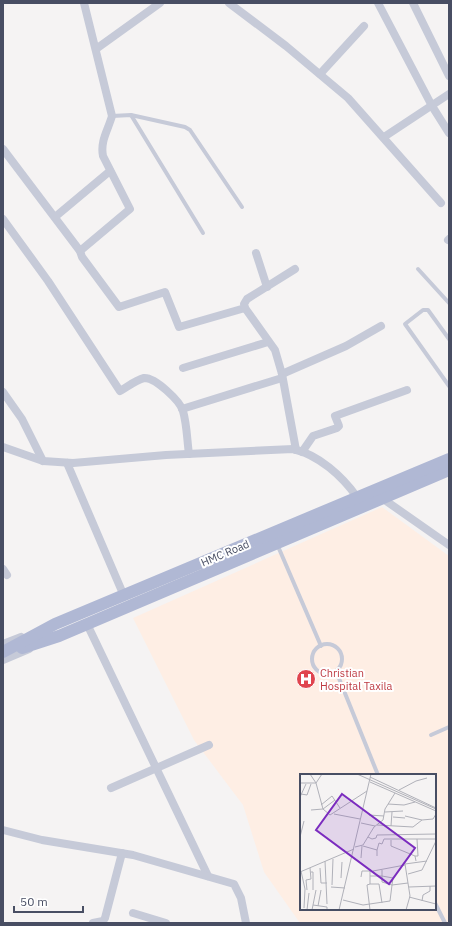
<svg xmlns="http://www.w3.org/2000/svg" width="452" height="926" font-family="'IBM Plex Sans',sans-serif">
	<style>
		.medical { fill: #feeee4; fill-rule: evenodd }
		.lines { fill: none; stroke-linecap: round; stroke-linejoin: round }
		.lane { stroke: #c6cad8; stroke-width: 4 }
		.street { stroke: #c6cad8; stroke-width: 8 }
		.primary { stroke: #b0b8d4; stroke-width: 12 }
		.labels { text-anchor: middle; dominant-baseline: central; stroke-width: 4; stroke-linejoin: round; paint-order: stroke }
		.street-label { font-size: 11px; fill: #484e63; stroke: #fff }
		.health-label { font-size: 11px; fill: #be3a42; stroke: #fff; text-anchor: start }
		.inset-road { fill: none; stroke: #b0b1b9; stroke-width: 1 }
		.view { fill: #7b2cbf; fill-opacity: 0.15; stroke: #7b2cbf; stroke-width: 2 }
		.inset-edge { fill: none; stroke: #484e63; stroke-width: 2 }
	</style>
	<rect width="100%" height="100%" fill="#f5f3f3"/>
	<path class="medical" d="M382,507L449,556V923H300L264,872L243,805L194,740L133,618ZM301,775H435V909H301Z"/>
	<g class="lines">
		<g class="lane">
			<polyline points="131,115 203,233"/>
			<polyline points="112,116 131,115 185,127 190,130 242,207"/>
			<polyline points="418,269 449,303"/>
			<polyline points="449,339 428,310 423,310 405,324 449,386"/>
			<polyline points="277,544 321,646"/>
			<circle cx="327" cy="659" r="15"/>
			<polyline points="336,671 378,775"/>
			<polyline points="431,735 449,727"/>
			<polyline points="435,903 445,923"/>
		</g>
		<g class="street">
			<polyline points="229,3 286,46 348,98 441,203"/>
			<polyline points="378,3 432,106 449,133"/>
			<polyline points="413,3 449,76"/>
			<polyline points="96,49 160,3"/>
			<polyline points="320,74 364,26"/>
			<polyline points="384,137 449,94"/>
			<polyline points="3,149 80,251 82,257 119,307 165,292 179,327 245,308"/>
			<polyline points="55,217 110,171"/>
			<path d="M3,219L48,281L120,391C127,387 136,380 144,378C155,377 180,401 183,411C187,425 187,440 189,454"/>
			<polyline points="448,240 449,239"/>
			<path d="M80,251L130,209L103,156C100,141 108,130 112,116L84,3"/>
			<polyline points="256,253 267,287"/>
			<polyline points="295,269 247,299 244,304 245,308 275,350 282,374 296,450"/>
			<polyline points="183,368 268,342"/>
			<polyline points="282,374 346,346 381,326"/>
			<polyline points="3,392 22,419 43,461"/>
			<polyline points="182,409 282,378"/>
			<path d="M3,447L43,461L73,463L166,455L293,449C319,455 342,476 357,497"/>
			<polyline points="302,452 313,436 337,428 339,426 335,416 407,390"/>
			<polyline points="67,463 124,596"/>
			<polyline points="379,496 449,545"/>
			<polyline points="3,569 7,575"/>
			<polyline points="87,624 208,876"/>
			<polyline points="3,644 21,637"/>
			<polyline points="3,660 29,649"/>
			<polyline points="111,788 209,745"/>
			<polyline points="3,830 42,840 133,855 234,884 241,898 246,923"/>
			<polyline points="133,913 166,923"/>
			<polyline points="93,923 103,921 105,918 122,853"/>
		</g>
		<g class="primary">
			<polyline points="22,648 59,636 449,470"/>
			<polyline points="3,652 55,624 449,459"/>
		</g>
	</g>
	<defs>
		<g id="hospital-disc" transform="scale(1)"><circle r="9.5" fill="#e0444e" stroke="#fff"/><path d="M-5-5h3v3.5h4V-5h3V5h-3V1.5h-4V5h-3Z" fill="#fff"/></g>
	</defs>
	<g fill-rule="evenodd">
		<use href="#hospital-disc" x="306" y="679"/>
	</g>
	<g class="labels">
		<g class="street-label">
			<text transform="translate(225 553) rotate(-23)">HMC Road</text>
		</g>
		<g class="health-label">
			<text x="320" y="673">Christian<tspan x="320" dy="13">Hospital Taxila</tspan></text>
		</g>
	</g>
	<g transform="translate(300 774)">
		<rect width="136" height="136" fill="#f5f3f3"/>
		<path class="inset-road" d="M10,0L16,9L23,35L30,41L67,17M57,0L136,35M70,3L136,34M70,8L136,37M0,9H16L22,0M99,16L116,7L127,4M1,20L7,21L11,10M0,23L6,10M88,30L104,31L115,28M21,31L32,22L40,34M23,35L35,26M11,36L23,35M85,38L103,37M34,40L60,45M69,41L84,42M105,42L122,46M93,43L105,44M61,49L75,52M77,51L113,53L122,46L133,45L136,40M91,52L92,38M0,63L4,47M68,63L72,65L76,64L77,61L136,60M91,66V72L115,82L116,87M63,72L77,76V82M55,73L63,71L74,53L83,46L85,35L95,19M77,76L79,69L82,70L84,65H136M115,82H118L117,65M61,84L62,72M25,87L27,130M20,94L21,109H27M1,97L5,115L4,134M73,97L105,91M0,98L54,75M11,98H13V116M108,100L122,96L136,67M70,102H82L93,104L92,111L82,108V96M61,103L62,97H70M41,104L42,88M70,110H79L82,129M32,111L33,85M31,113L45,114M109,113L136,112M7,116L6,106L11,105L10,94M109,123L136,130M43,126L63,131L90,127L92,111L108,109M122,127L123,121L130,117V112M13,131L27,133V136M18,132L21,116M7,136L9,119M12,136L16,116M39,136L71,0M70,136L67,111L70,110V95M106,136L110,122L105,90L127,87"/>
		<path class="view" d="M42,20L115,74L89,110L16,56Z"/>
		<rect width="136" height="136" class="inset-edge"/>
	</g>
	<rect width="452" height="926" fill="none" stroke="#484e63" stroke-width="8"/>
	<path d="M14 906v6h69v-6" fill="none" stroke="#484e63" stroke-width="2"/>
	<text x="20" y="906" font-size="12" fill="#484e63" stroke="#ffffff" stroke-width="3" paint-order="stroke">50 m</text>
</svg>
